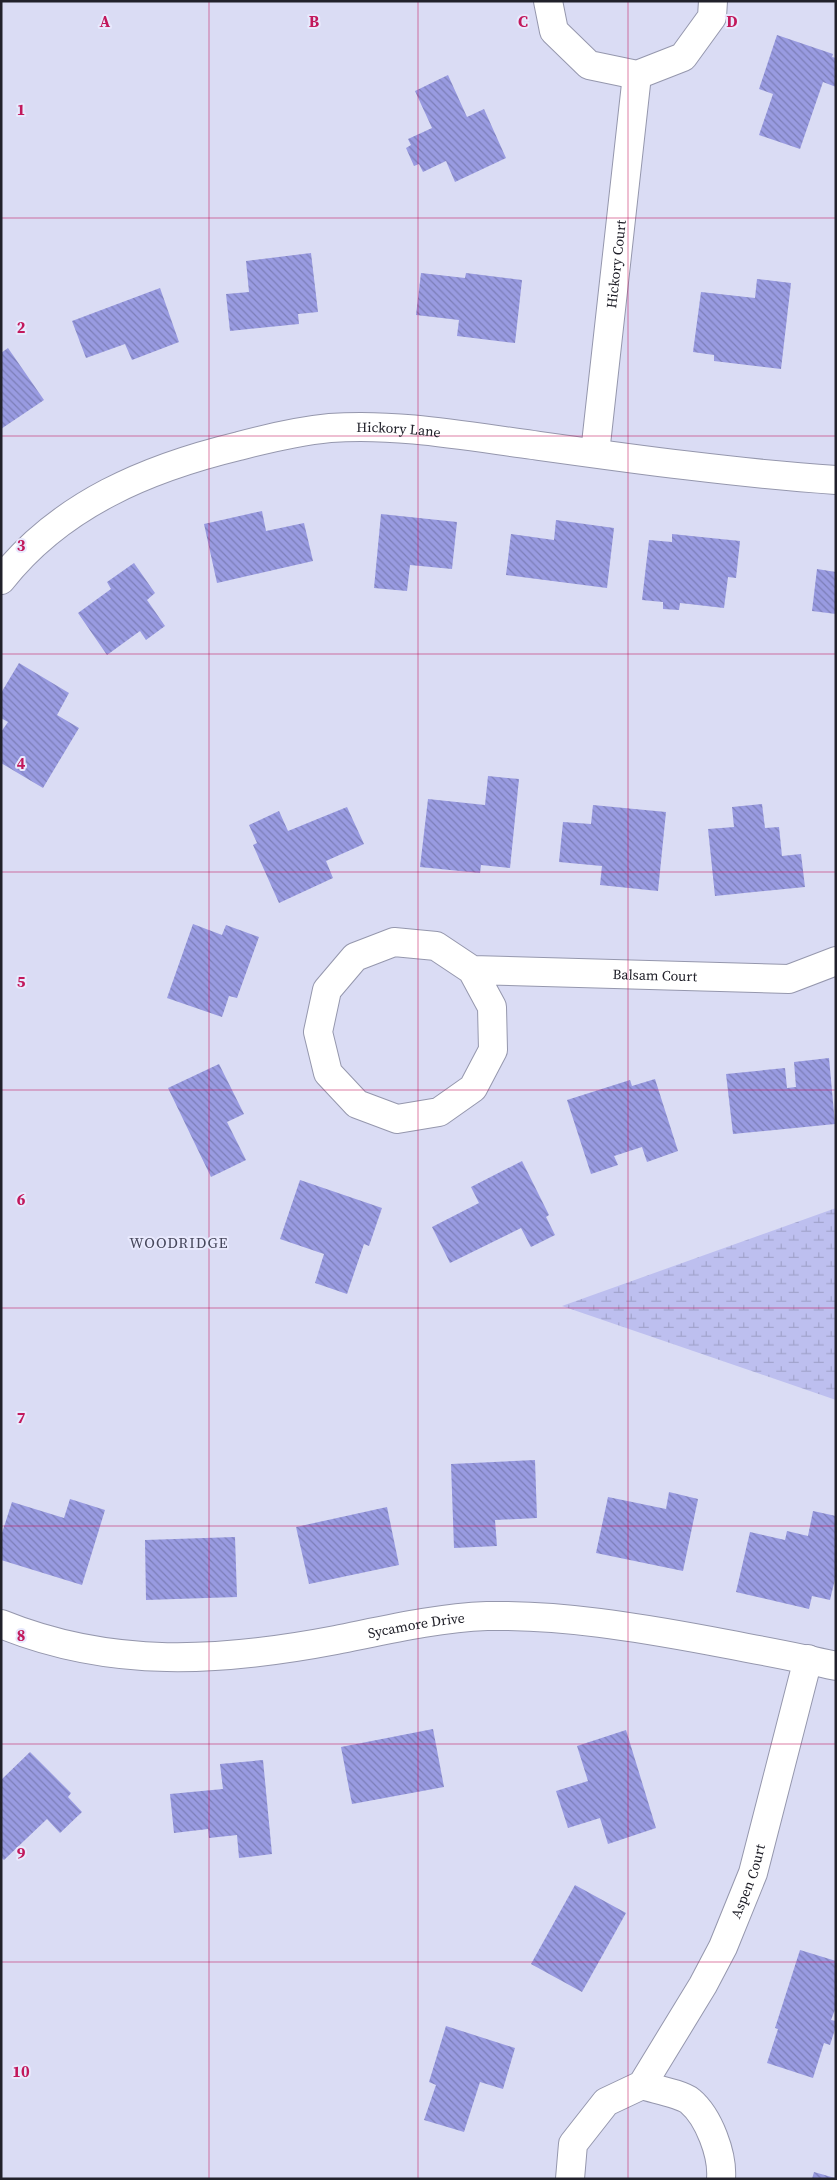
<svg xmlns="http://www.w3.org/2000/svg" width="837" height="2180" font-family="'Source Serif 4',serif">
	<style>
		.wetland { fill: url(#wetland-marsh) }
		.building { fill: url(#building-back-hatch) }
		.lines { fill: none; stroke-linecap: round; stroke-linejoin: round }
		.minor-casing { stroke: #9597ad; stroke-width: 30 }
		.minor { stroke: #fff; stroke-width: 28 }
		.grid { fill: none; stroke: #c2185b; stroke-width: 1; stroke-opacity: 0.55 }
		.labels { text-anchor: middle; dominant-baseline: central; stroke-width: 4; stroke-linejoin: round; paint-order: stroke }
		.street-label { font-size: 14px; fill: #21212a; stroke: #e8e9fd }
		.neighbourhood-label { font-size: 15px; letter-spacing: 1px; fill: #47485c; stroke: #e8e9fd }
		.grid-label { font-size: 16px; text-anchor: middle; font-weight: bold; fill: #c2185b; stroke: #e8e9fd; stroke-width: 4; stroke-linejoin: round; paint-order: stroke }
	</style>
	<defs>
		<pattern id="wetland-marsh" width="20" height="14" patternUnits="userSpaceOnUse" patternTransform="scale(1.25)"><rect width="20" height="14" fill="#bdbfef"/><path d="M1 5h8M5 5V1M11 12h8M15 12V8" fill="none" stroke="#a2a4cd"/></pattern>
		<pattern id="building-back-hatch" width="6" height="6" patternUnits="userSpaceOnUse" patternTransform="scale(1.25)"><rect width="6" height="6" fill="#999be1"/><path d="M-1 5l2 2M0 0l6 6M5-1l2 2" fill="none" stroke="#7c7eb7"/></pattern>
	</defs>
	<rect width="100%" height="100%" fill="#dadcf4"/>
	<polygon class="wetland" points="836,1208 836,1400 562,1306"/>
	<g class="building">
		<polygon points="777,35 833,54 832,57 836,58 836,87 823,82 800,149 759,135 773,94 759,89"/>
		<polygon points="448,75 467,117 484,109 506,158 455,182 446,161 423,172 419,164 414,166 406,148 411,145 408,139 432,128 415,91"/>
		<polygon points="311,253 318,312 298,314 299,324 230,331 226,294 249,292 246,261"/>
		<polygon points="421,273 465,278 466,273 522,280 515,343 457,336 459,320 416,315"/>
		<polygon points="757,279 791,283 781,369 714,361 714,355 693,352 701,292 755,298"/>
		<polygon points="160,288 179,342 132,360 125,344 86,358 72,321"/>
		<polygon points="8,348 44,400 1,429 1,353"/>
		<polygon points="262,511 266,531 304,523 313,561 217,583 204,524"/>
		<polygon points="381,514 457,522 452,569 410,565 407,591 374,588"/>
		<polygon points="556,520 614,528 607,588 506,575 511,534 554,540"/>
		<polygon points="672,534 740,541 736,578 728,577 724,608 680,603 679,610 663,609 663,602 642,600 649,540 672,542"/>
		<polygon points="134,563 155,593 147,600 165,626 146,640 140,631 107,655 78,613 111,589 107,582"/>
		<polygon points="817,569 836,572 836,614 812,611"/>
		<polygon points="19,663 69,693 57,715 79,728 43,788 1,763 1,732 8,722 1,718 1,693"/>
		<polygon points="488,776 519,779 510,868 481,865 480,873 420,867 428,799 485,805"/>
		<polygon points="762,804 765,828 779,827 782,856 801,854 805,887 715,896 708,829 734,827 732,807"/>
		<polygon points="593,805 666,812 658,891 600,885 602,866 559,862 563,822 591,824"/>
		<polygon points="347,807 364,844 326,861 333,878 279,903 253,845 257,843 249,825 279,811 288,831"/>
		<polygon points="193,924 222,935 226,925 259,937 237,998 229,996 222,1017 167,998"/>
		<polygon points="829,1058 835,1124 733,1134 726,1074 785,1068 787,1088 796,1087 794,1062"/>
		<polygon points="219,1064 244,1114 227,1122 246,1160 211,1177 168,1088"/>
		<polygon points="655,1079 678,1151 647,1162 642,1147 614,1156 618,1165 591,1174 567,1100 630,1080 632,1086"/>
		<polygon points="522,1161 549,1215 546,1217 555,1235 531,1247 521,1228 450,1263 432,1227 479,1203 471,1187"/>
		<polygon points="300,1180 382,1208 369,1246 364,1244 347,1294 315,1283 324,1254 280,1239"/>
		<polygon points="535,1460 537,1518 495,1520 497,1546 454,1548 451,1464"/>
		<polygon points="669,1492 698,1499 683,1571 596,1553 608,1497 666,1509"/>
		<polygon points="70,1499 105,1510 82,1585 1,1560 1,1536 12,1502 64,1518"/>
		<polygon points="387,1507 399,1565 309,1584 296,1527"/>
		<polygon points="813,1511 836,1516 836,1575 830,1600 812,1596 809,1609 736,1592 750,1532 785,1540 787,1531 808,1536"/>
		<polygon points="235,1537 237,1597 146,1600 145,1540"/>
		<polygon points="433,1729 444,1787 352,1804 341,1747"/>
		<polygon points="626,1730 656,1828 608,1844 600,1818 568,1828 556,1791 588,1781 577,1746"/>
		<polygon points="30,1752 71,1793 68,1797 82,1812 60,1833 47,1819 4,1860 1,1857 1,1780"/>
		<polygon points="263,1760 272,1854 239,1858 237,1835 209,1838 208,1829 174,1833 170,1794 223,1789 220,1764"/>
		<polygon points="575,1885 626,1913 582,1992 531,1964"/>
		<polygon points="800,1950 836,1961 836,2007 831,2020 836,2021 836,2026 830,2045 824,2043 813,2078 767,2063 778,2029 775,2028"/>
		<polygon points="446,2026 515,2048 503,2089 480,2082 464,2132 424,2120 436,2085 429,2082"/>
		<polygon points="814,2172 835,2178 835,2179 812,2179"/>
	</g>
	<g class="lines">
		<g class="minor-casing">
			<g id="minor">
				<polyline points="548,1 554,31 589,65 637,75 683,57 712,17 713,1"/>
				<path id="s1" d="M595,453L637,75"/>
				<path id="s2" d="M1,580C61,504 148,468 239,446C269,438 299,431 330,428C397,423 466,436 533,445C634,459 734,473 836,480"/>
				<path id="s3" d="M472,970L492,1007L493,1050L473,1088L439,1112L397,1119L357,1104L328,1073L318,1032L327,990L355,957L394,942L436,946L472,970L789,979L836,961"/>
				<path id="s4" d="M1,1624C112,1669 221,1662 336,1640C386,1630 436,1618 487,1616C563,1615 636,1627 711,1641C752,1649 794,1656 836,1666"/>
				<path d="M642,2085C654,2089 681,2094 690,2101C709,2117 723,2155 721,2179"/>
				<path id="s5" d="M570,2179L573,2144L606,2102L642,2085L703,1985L723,1947L753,1873L808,1659"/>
			</g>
		</g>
		<use href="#minor" class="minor"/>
	</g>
	<path class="grid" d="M209,1V2179M418,1V2179M628,1V2179M1,218H836M1,436H836M1,654H836M1,872H836M1,1090H836M1,1308H836M1,1526H836M1,1744H836M1,1962H836"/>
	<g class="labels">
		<g class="street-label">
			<text stroke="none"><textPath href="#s1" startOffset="190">Hickory Court</textPath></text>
			<text stroke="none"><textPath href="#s2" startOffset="440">Hickory Lane</textPath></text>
			<text stroke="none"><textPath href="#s3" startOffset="736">Balsam Court</textPath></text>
			<text stroke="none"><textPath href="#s4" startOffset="422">Sycamore Drive</textPath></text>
			<text stroke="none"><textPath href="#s5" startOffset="359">Aspen Court</textPath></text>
		</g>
		<g class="neighbourhood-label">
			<text x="179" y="1242">WOODRIDGE</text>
		</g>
	</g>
	<g class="grid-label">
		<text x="105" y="27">A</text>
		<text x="314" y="27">B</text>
		<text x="523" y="27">C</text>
		<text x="732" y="27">D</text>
		<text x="21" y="115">1</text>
		<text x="21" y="333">2</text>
		<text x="21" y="551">3</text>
		<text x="21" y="769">4</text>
		<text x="21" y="987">5</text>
		<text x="21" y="1205">6</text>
		<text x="21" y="1423">7</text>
		<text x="21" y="1641">8</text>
		<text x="21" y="1859">9</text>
		<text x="21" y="2077">10</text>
	</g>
	<rect width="837" height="2180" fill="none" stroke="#21212a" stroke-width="5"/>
</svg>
